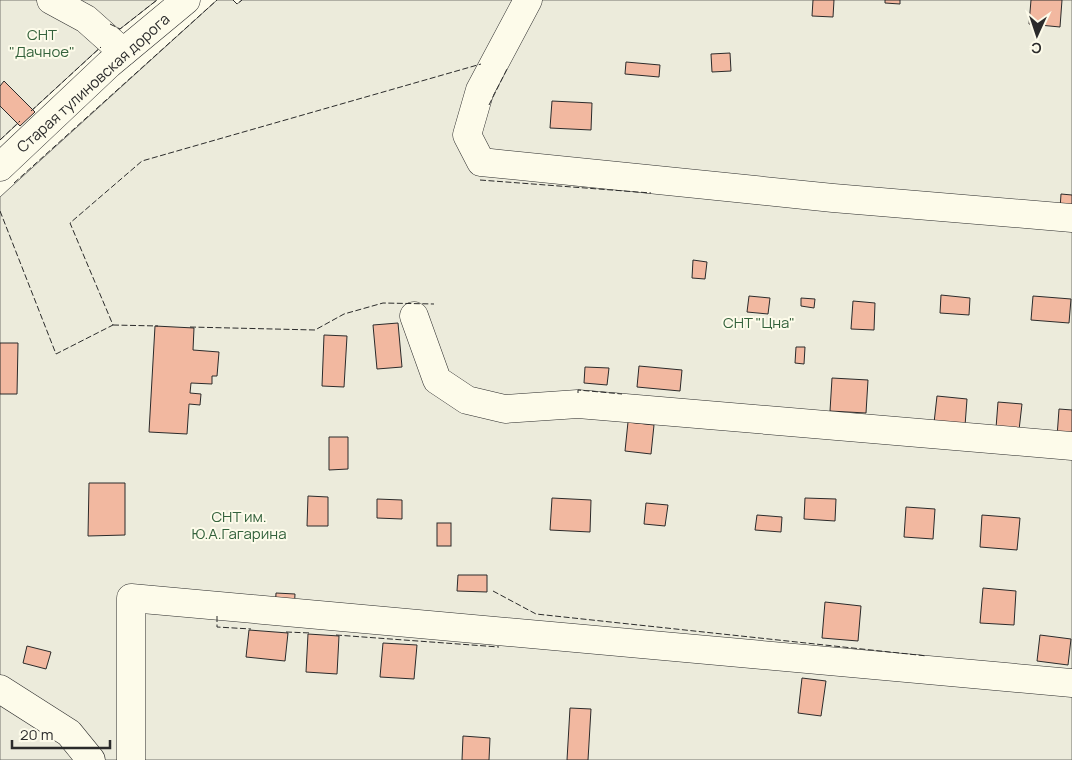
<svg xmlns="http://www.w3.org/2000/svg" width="1072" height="760" font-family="Manrope,sans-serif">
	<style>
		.green { fill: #ecebdb; stroke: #74746e }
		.building { fill: #f2b8a0; stroke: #2b2b2b }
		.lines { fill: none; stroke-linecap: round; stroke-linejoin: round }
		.minor-casing { stroke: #2b2b2b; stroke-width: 29 }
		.minor { stroke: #fdfbea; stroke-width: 28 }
		.fence { stroke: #2b2b2b; stroke-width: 1; stroke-dasharray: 6 2.5; stroke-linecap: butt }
		.labels { text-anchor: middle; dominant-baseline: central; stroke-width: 4; stroke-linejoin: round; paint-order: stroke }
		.park-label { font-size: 15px; fill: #34623c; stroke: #fdfbea }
		.street-label { font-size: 15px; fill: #2b2b2b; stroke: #fdfbea }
	</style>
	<rect width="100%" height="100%" fill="#fdfbea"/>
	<g class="green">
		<polygon points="0,0 157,0 120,29 0,140"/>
		<polygon points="217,0 233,0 237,4 242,0 1072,0 1072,760 0,760 0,197"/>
	</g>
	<g class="building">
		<polygon points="813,0 834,0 833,17 812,16"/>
		<polygon points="885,0 900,0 900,4 885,3"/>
		<polygon points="1031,0 1062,0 1060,27 1029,24"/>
		<polygon points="730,53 731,71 712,72 711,54"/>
		<polygon points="626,62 660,65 659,77 625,74"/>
		<polygon points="4,81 35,112 20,126 0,106 0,86"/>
		<polygon points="552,101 592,103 591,130 550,128"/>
		<polygon points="1061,194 1072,195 1072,209 1060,209"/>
		<polygon points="693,260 707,262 705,279 692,278"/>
		<polygon points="941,295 970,298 969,315 940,313"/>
		<polygon points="749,296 770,298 768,314 747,312"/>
		<polygon points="1033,296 1071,299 1069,323 1031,320"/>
		<polygon points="801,298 815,299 814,308 801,306"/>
		<polygon points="853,301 875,303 874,330 851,329"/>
		<polygon points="398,323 402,367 377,369 373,325"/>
		<polygon points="155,326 194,328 193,350 219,352 217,376 212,376 212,384 191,383 190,393 201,394 200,405 189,404 187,434 149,432"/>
		<polygon points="324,335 347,336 344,387 322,386"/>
		<polygon points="0,343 18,343 17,394 0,394"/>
		<polygon points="796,347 805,347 804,364 795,363"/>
		<polygon points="639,366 682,370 680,391 637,387"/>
		<polygon points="585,367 609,368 607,385 584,383"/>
		<polygon points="832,378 868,380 866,413 830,411"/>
		<polygon points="937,396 967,399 965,426 934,423"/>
		<polygon points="998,402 1022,404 1019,430 996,428"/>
		<polygon points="1059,409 1072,410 1072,438 1057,437"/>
		<polygon points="628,422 654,425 651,454 625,451"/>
		<polygon points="329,437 348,437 348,469 329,470"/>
		<polygon points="89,483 125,483 125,535 88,536"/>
		<polygon points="308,496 328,497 328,526 307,526"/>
		<polygon points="552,498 591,500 590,532 550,530"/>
		<polygon points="805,498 836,499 835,521 804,519"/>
		<polygon points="377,499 402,500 402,519 377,518"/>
		<polygon points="646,503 668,505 665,526 644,524"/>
		<polygon points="906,507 935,509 933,539 904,537"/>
		<polygon points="757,515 782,517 781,532 755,530"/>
		<polygon points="982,515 1020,518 1017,550 980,547"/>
		<rect x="437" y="523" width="14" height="23"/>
		<polygon points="458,575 487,575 487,592 457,591"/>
		<polygon points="983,588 1016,591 1014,625 980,623"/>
		<polygon points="276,593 295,594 294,613 275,612"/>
		<polygon points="825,602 861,606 858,641 822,638"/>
		<polygon points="249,630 288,633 285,661 246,657"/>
		<polygon points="308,634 339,636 337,674 306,672"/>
		<polygon points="1040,635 1071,639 1068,665 1037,661"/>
		<polygon points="383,643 417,645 414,679 380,677"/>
		<polygon points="27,646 51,652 46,669 23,663"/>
		<polygon points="802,678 826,681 821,716 798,713"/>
		<polygon points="570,708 591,709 588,760 567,760"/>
		<polygon points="463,736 490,738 489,760 462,760"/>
	</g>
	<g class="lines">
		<g class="minor-casing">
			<g id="minor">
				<polyline points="51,0 86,19 123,52"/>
				<polyline points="528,0 480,90 467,135 481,162 833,198 1072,218"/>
				<polyline points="0,167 109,64 186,0"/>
				<polyline points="414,316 437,380 467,400 505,409 578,404 1072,446"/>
				<polyline points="0,689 69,733 91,760"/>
				<polyline points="131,760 131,598 1072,683"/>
			</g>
		</g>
		<use href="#minor" class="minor"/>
		<g class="fence">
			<polyline points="233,0 237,4 242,0"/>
			<polyline points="110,24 120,29 157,0"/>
			<polyline points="489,105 508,67"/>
			<polyline points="31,111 101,47"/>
			<polyline points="0,140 20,121"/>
			<polyline points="480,180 651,193"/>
			<polyline points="14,183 217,0"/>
			<polyline points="0,211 56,354 113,325 70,223 142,161 481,64"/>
			<polyline points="113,325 158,326"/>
			<polyline points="190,327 315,330 344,314 383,303 434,304"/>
			<polyline points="578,393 578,390 622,394"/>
			<polyline points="493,591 536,614 927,656"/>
			<polyline points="217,616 217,627 251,629"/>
			<polyline points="286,632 311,633"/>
			<polyline points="336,635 499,647"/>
		</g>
	</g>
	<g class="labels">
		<g class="park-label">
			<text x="42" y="34">СНТ<tspan x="42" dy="17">"Дачное"</tspan></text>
			<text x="759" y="322">СНТ "Цна"</text>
			<text x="239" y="516">СНТ им.<tspan x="239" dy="17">Ю.А.Гагарина</tspan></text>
		</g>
		<g class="street-label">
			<text transform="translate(93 83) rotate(-42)">Старая тулиновская дорога</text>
		</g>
	</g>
	<g transform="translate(1037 35) rotate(183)" stroke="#fdfbea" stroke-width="4" paint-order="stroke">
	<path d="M0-4L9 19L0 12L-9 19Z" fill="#2b2b2b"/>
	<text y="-8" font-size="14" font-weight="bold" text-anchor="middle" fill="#2b2b2b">С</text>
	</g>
	<path d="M12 740v8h98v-8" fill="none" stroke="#2b2b2b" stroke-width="2.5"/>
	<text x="20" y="740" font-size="15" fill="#2b2b2b" stroke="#fdfbea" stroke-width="4" paint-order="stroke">20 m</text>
</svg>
